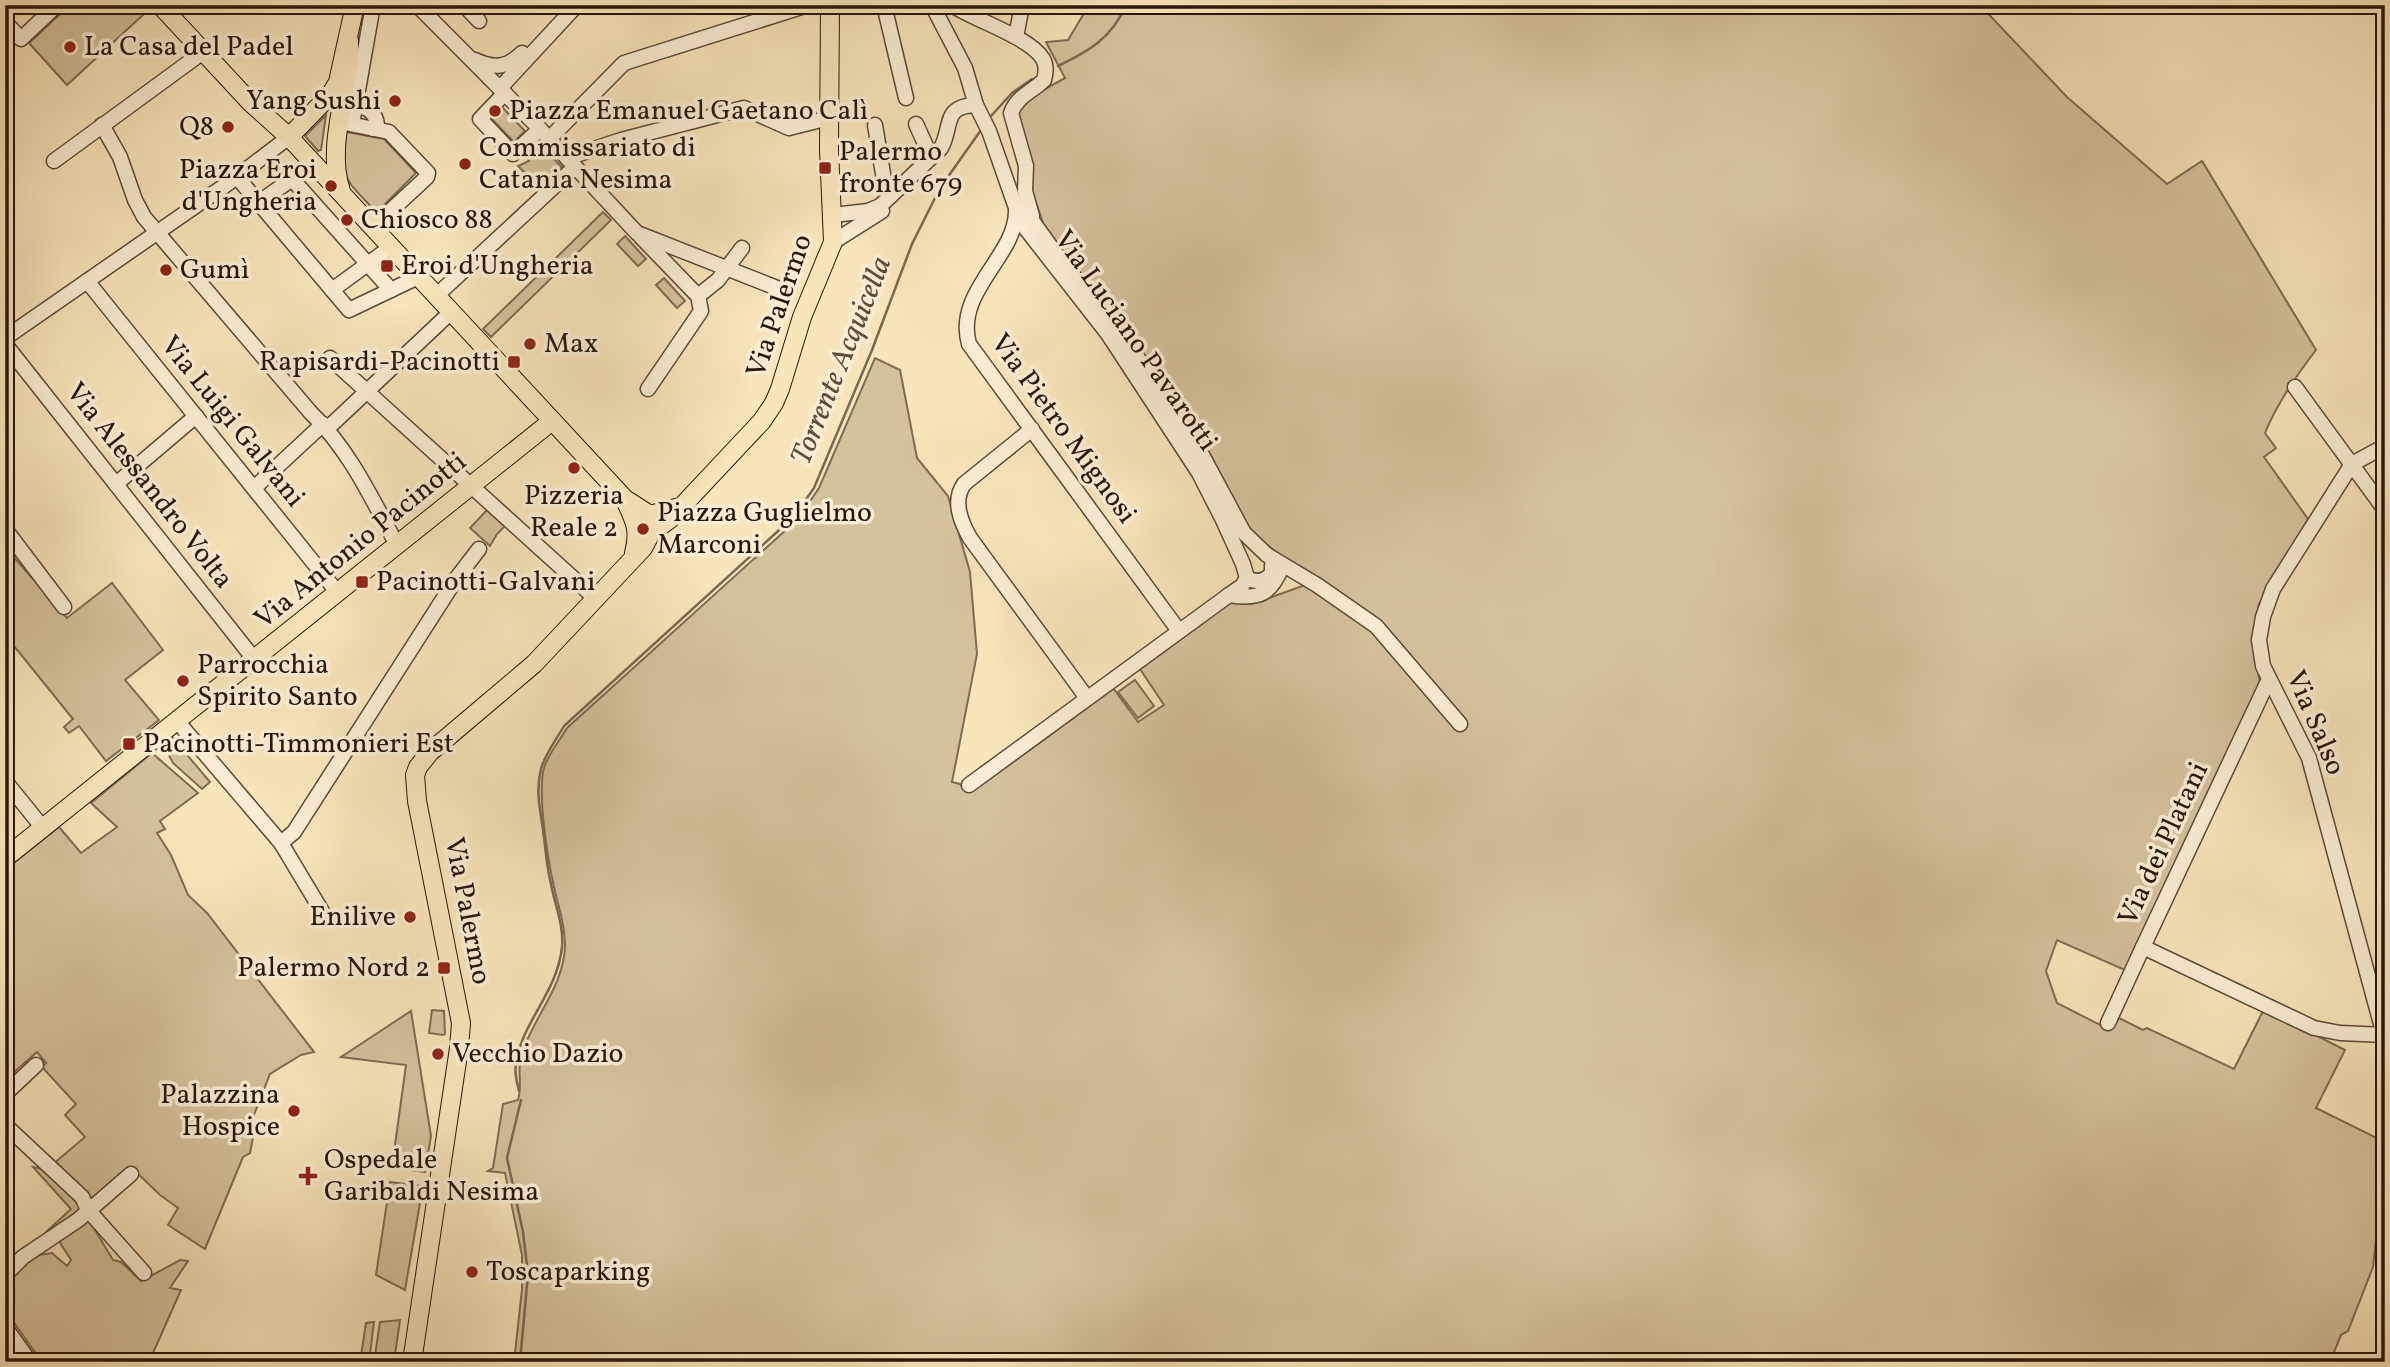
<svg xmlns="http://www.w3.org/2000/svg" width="2390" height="1367" font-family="Vollkorn,serif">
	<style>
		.green { fill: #d6c19d; stroke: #806b54; stroke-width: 2 }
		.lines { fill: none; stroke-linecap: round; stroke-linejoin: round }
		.stream { stroke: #7b6751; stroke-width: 2.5 }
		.minor-casing { stroke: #5d4937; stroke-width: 17 }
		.major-casing { stroke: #29150b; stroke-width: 20 }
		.minor { stroke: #fbedd3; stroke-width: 14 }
		.major { stroke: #f9e4bb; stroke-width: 18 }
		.poi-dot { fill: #8f2418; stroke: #fbedd3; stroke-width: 2.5 }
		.labels { text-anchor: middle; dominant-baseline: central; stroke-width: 7; stroke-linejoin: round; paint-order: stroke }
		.poi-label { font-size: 28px; fill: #29150b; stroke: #fbedd3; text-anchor: start }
		.street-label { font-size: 28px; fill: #29150b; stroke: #fbedd3 }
		.water-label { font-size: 30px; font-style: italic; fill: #604c39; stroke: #fbedd3 }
	</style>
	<rect width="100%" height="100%" fill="#f9e4bb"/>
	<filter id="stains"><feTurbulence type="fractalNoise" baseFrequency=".00286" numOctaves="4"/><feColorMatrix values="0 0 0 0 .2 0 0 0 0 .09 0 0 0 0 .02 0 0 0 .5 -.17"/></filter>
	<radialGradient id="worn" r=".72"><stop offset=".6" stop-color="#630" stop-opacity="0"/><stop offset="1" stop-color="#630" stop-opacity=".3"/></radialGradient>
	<g class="green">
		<polygon points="70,5 134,5 143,15 67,85 29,43"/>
		<path d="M1089,5H1980L2067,97L2167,184L2202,161L2316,350C2296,376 2277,403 2265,433L2276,448L2264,457L2308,519L2259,604L2252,640L2260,683L2127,971L2057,940L2046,971L2057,1003L2108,1029L2115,1016L2143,1030L2147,1028L2234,1069L2264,1009L2345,1050L2316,1108L2383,1141L2381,1194L2373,1267L2348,1331L2341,1335L2330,1362H514L522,1289V1255L505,1173L488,1171L493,1168L503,1104L518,1100C523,1084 516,1068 522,1053C534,1016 565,985 565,944C565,924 558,906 554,887C548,861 536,788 545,765C550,752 560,740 567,728L798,519L819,488L875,358L900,370L917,458L948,496L970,572L977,654L952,782L960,784L966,792L1113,688L1138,722L1164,705L1140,669L1234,600L1255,603L1305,585H1326L1303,568L1285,559L1246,528L1212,458L1194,430L1173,407L1123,322L1106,306L1060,251L1044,226L1033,194L1030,164L1017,117L1019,107L1027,99L1065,78L1046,42L1068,40Z"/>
		<polygon points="502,107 525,131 514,142 490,117"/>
		<polygon points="326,115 321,150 318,151 305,136"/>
		<path d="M347,132L384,139L416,173L380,209L374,210C344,177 340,180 345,134Z"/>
		<polygon points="539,144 562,167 540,188 518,166 529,161 526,156"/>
		<polygon points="603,212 611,220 491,337 483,329"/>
		<polygon points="625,236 646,259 638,266 617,244"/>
		<polygon points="664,278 685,301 677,308 656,285"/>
		<polygon points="488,509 506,525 497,534 490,546 470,528"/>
		<polygon points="5,547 67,618 112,583 163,650 125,680 159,720 106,761 79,726 69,733 64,727 73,719 5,635"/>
		<polygon points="1135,680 1154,706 1138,718 1118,692"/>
		<polygon points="172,737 210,782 202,789 173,763 163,744"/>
		<polygon points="152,753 198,793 160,821 165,829 157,833 171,855 188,895 207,913 314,1052 301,1055 270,1074 250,1125 255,1127 250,1153 243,1157 205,1249 168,1225 178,1208 160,1195 132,1168 95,1198 88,1198 52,1165 85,1137 65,1115 76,1104 42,1067 46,1063 37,1052 5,1080 5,870 59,827 81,853 117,827 91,803"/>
		<polygon points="432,1010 444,1011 445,1034 443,1035 429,1033"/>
		<polygon points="411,1011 431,1136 425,1172 392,1167 406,1065 341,1057"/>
		<path d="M33,1167C53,1169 75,1192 81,1210L45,1233L71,1209Z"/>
		<polygon points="390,1182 423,1186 405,1290 376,1275"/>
		<polygon points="89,1220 113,1260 121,1262 141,1281 143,1276 147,1278 180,1260 188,1261 170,1288 181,1290 149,1362 42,1362 5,1310 5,1281 33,1256 52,1253 67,1266 71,1260 57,1238 81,1222"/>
		<polygon points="400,1320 394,1362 374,1362 380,1322"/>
		<polygon points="374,1322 369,1362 360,1362 366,1323"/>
	</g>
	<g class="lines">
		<g class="stream">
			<path d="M1058,66C1089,51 1112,38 1126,5"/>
			<polyline points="991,116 1012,93 1032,79"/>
			<path d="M519,1091C517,1082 514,1073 516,1065C521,1022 557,994 562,947C564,925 555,906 551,884C547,869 546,853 544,837C541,813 535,792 541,769C545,754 556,740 564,726L777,532L797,512L814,488L872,350L912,244L940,188L981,130"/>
			<polyline points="520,1362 528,1274 523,1232 507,1158 521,1100"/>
		</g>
		<g class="minor-casing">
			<g id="minor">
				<polyline points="417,5 540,129 637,233 777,288"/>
				<polyline points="464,5 479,21"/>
				<polyline points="884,5 906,98"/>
				<polyline points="932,5 965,68 976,105 989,131 1015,205 1026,229 1108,334 1199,473 1223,520 1243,564 1247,578 1242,586 1229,595 969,785"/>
				<path d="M952,5C974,20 1030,37 1043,59C1047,66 1046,73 1044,80C1032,92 1017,96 1011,113L1026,166L1025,191L1032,216"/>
				<polyline points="5,22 21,39 57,5"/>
				<polyline points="1016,37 1022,5"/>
				<path d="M475,60C494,69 507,68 522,53"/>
				<polyline points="500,88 577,5"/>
				<polyline points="505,93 480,119 513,154 540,129"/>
				<path d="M354,108C366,104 376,113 377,125L373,129"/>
				<polyline points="340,122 389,132 428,173 427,177 372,228"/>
				<polyline points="352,124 373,5"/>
				<polyline points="916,124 931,157"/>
				<path d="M102,125L120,157L135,200L144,217L311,413C349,449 372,499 397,545"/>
				<polyline points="875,125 885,186 891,196"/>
				<polyline points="549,139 624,63 808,5"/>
				<polyline points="567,158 621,140 744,108 789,128 829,118"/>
				<polyline points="54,161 203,52"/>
				<polyline points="237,177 349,310 418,277"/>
				<polyline points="258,203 292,179 391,290"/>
				<polyline points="1023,208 1059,258 1129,344 1169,408 1201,453 1244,533 1267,555 1317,585 1376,626 1460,724"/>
				<path d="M1016,210C1017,256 954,291 969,344L1179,631"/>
				<path d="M833,215L868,211L880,206L941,148C953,126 942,106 976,105"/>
				<polyline points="641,237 698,296 701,311 648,389"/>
				<polyline points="833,242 882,211"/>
				<polyline points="87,281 338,593"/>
				<polyline points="332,290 391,247"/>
				<polyline points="436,296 575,167"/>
				<polyline points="698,296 718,280 742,248"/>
				<polyline points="5,338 230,182 289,137"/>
				<polyline points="5,344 254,659"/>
				<polyline points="330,358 595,598"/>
				<polyline points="2295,387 2385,510"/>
				<polyline points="328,428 451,312"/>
				<path d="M1032,429L964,484C952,501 961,522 970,538L1087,698"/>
				<polyline points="2385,446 2352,464 2273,589 2263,617 2259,640 2263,666 2309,758 2384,1035 2385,1061"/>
				<polyline points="116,484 196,416"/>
				<polyline points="254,488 323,424"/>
				<polyline points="5,529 64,607"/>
				<path d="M1247,578C1256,583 1265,582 1272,573V565"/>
				<path d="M1229,595C1260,600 1271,594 1283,565"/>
				<polyline points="2269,679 2143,947 2314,1028 2340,1033 2385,1035"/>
				<polyline points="177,721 281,843 323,913"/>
				<polyline points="5,781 43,828"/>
				<polyline points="281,843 294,832 456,579 479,549"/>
				<polyline points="2108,1023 2143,947"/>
				<polyline points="5,1094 36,1065"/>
				<polyline points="5,1125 82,1197 88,1210 144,1273"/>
				<polyline points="5,1275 23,1257 78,1220 131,1174"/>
				<polyline points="5,1327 30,1362"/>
			</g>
		</g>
		<g class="major-casing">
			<g id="major">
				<polyline points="160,5 250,102 289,137 625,499 650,515 676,508"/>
				<polyline points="289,137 331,94 338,82 355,5"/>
				<path d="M341,191C325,144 351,90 349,40"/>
				<path d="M625,500C635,521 640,530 634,553"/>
				<polyline points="5,858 552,421"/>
				<polyline points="412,1362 459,1048 461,1023 417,801 415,775 418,767 430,752 534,664 643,548 651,533 670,519 762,421 774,403 780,389 802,317 833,242 829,149 830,5"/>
			</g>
		</g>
		<use href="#minor" class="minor"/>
		<use href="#major" class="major"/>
	</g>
	<g class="poi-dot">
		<circle cx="70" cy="47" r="7"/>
		<circle cx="395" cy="101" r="7"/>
		<circle cx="495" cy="111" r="7"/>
		<circle cx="228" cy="127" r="7"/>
		<circle cx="465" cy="164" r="7"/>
		<rect x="818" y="161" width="14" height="14" rx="3.5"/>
		<circle cx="331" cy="186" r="7"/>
		<circle cx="347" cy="220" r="7"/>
		<rect x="380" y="259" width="14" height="14" rx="3.5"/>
		<circle cx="166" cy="270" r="7"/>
		<circle cx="530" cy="344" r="7"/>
		<rect x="507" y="355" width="14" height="14" rx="3.5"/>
		<circle cx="574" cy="468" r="7"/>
		<circle cx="643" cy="529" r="7"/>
		<rect x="355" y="575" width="14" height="14" rx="3.5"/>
		<circle cx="183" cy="681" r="7"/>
		<rect x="122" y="737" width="14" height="14" rx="3.5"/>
		<circle cx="410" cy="917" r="7"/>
		<rect x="437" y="961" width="14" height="14" rx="3.5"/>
		<circle cx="438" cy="1054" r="7"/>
		<circle cx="294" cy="1111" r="7"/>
		<path d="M304.5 1165.5h7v7h7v7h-7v7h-7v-7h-7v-7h7z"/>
		<circle cx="472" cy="1272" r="7"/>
	</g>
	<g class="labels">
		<g class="poi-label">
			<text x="84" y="47">La Casa del Padel</text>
			<text x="381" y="101" text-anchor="end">Yang Sushi</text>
			<text x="509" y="111">Piazza Emanuel Gaetano Calì</text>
			<text x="214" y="127" text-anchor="end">Q8</text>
			<text x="479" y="148">Commissariato di<tspan x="479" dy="32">Catania Nesima</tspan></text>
			<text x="839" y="152">Palermo<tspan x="839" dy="32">fronte 679</tspan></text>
			<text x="317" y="170" text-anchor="end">Piazza Eroi<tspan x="317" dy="32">d'Ungheria</tspan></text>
			<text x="361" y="220">Chiosco 88</text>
			<text x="401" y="266">Eroi d'Ungheria</text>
			<text x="180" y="270">Gumì</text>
			<text x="544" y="344">Max</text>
			<text x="500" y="362" text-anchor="end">Rapisardi-Pacinotti</text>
			<text x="574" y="496" text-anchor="middle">Pizzeria<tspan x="574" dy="32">Reale 2</tspan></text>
			<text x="657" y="513">Piazza Guglielmo<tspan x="657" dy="32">Marconi</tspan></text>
			<text x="376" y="582">Pacinotti-Galvani</text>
			<text x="197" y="665">Parrocchia<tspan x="197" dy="32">Spirito Santo</tspan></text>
			<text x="143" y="744">Pacinotti-Timmonieri Est</text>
			<text x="396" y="917" text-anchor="end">Enilive</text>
			<text x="430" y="968" text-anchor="end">Palermo Nord 2</text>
			<text x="452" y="1054">Vecchio Dazio</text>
			<text x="280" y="1095" text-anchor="end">Palazzina<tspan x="280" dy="32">Hospice</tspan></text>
			<text x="324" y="1160">Ospedale<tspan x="324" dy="32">Garibaldi Nesima</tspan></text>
			<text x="486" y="1272">Toscaparking</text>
		</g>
		<g class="street-label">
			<text transform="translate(780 306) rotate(-71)">Via Palermo</text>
			<text transform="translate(1135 341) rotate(55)">Via Luciano Pavarotti</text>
			<text transform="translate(232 422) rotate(51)">Via Luigi Galvani</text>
			<text transform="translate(1063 429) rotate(54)">Via Pietro Mignosi</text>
			<text transform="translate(149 486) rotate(52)">Via Alessandro Volta</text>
			<text transform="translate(361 541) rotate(-39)">Via Antonio Pacinotti</text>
			<text transform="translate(2315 723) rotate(67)">Via Salso</text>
			<text transform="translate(2164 844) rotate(-65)">Via dei Platani</text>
			<text transform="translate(467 911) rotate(79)">Via Palermo</text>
		</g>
		<g class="water-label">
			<text transform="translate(842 361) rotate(-68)">Torrente Acquicella</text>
		</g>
	</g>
	<rect width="2390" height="1367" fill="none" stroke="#f9e4bb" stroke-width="28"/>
	<rect x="7" y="7" width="2376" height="1353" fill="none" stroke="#29150b" stroke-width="3.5"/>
	<rect x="14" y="14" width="2362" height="1339" fill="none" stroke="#29150b" stroke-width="2"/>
	<rect width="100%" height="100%" filter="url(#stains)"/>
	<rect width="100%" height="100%" fill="url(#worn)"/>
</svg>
